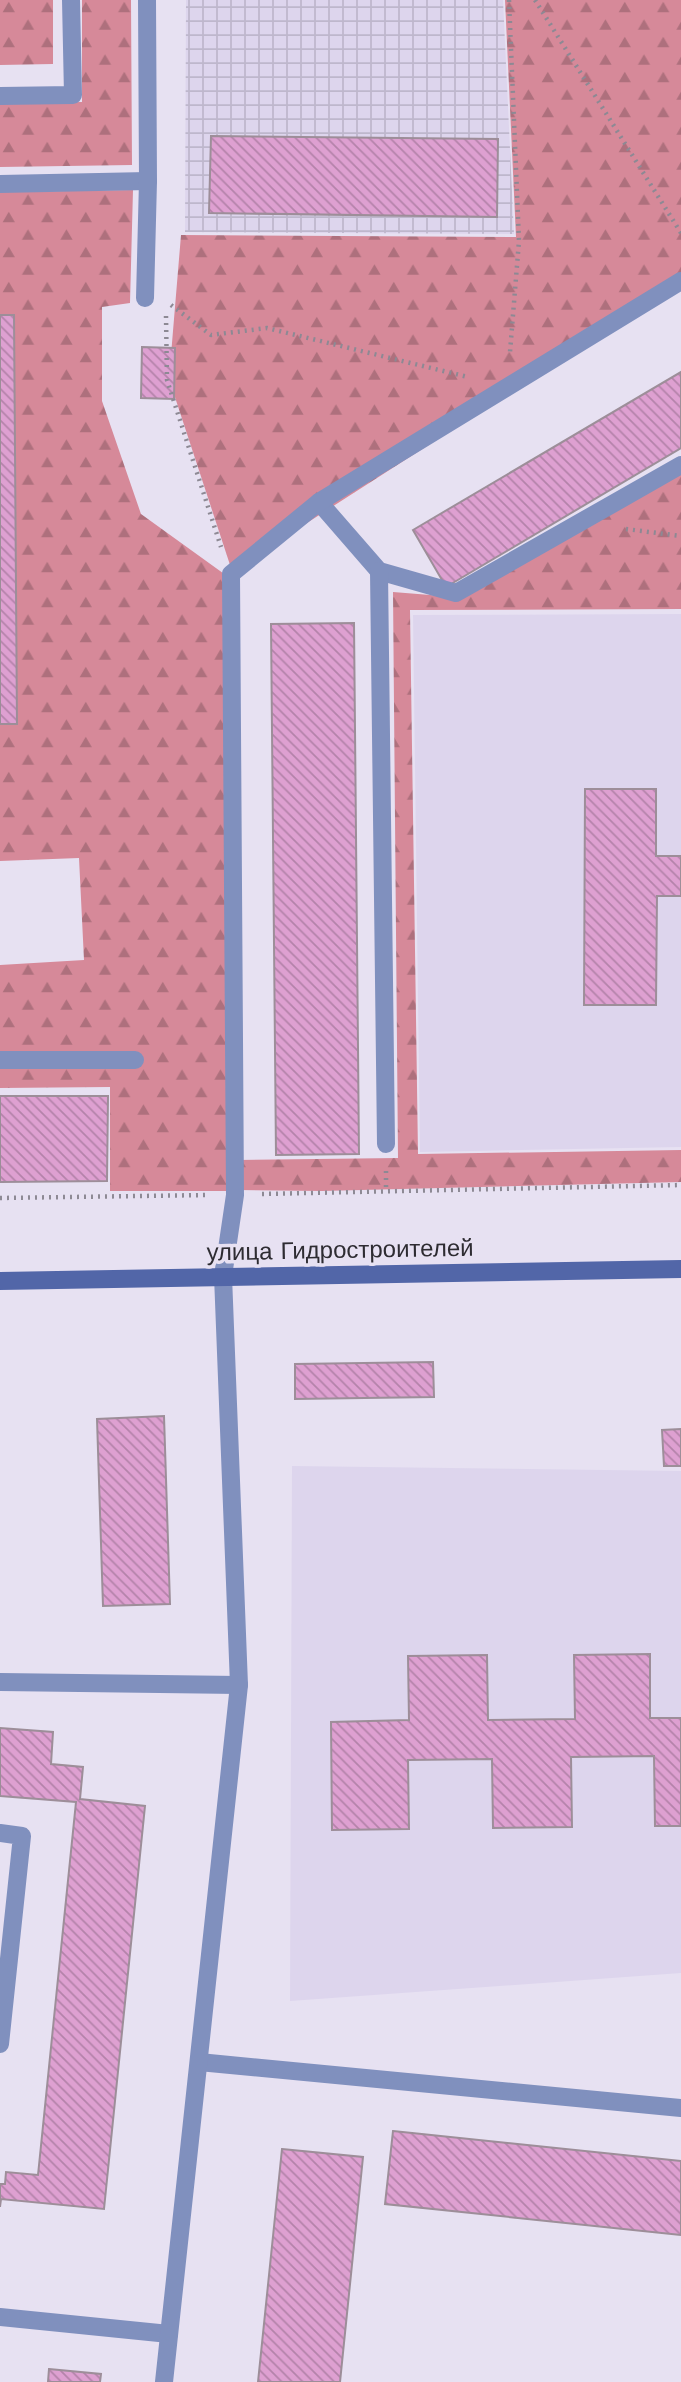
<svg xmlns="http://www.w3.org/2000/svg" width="681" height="2382" font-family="'Work Sans',sans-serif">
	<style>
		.built { fill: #ddd5ed }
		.industrial { fill: url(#industrial-grid) }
		.forest { fill: url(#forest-firs) }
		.building { fill: url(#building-back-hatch); stroke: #9d8e99; stroke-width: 2 }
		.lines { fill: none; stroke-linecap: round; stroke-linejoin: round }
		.path { stroke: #8d8994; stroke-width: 4.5; stroke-dasharray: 2 5; stroke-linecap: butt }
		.lane { stroke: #8090be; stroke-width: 18 }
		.street { stroke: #8090be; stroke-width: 18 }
		.secondary { stroke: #5266a8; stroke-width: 18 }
		.labels { text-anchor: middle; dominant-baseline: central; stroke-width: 7; stroke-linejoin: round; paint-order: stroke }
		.street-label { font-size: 24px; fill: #2e2c32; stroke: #e7e1f2 }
	</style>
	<defs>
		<pattern id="industrial-grid" width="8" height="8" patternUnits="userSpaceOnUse" patternTransform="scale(1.75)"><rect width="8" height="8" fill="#ddd5ed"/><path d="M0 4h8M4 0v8" fill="none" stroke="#beb7cc"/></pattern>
		<pattern id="forest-firs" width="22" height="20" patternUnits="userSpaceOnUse" patternTransform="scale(1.75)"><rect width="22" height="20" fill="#d68999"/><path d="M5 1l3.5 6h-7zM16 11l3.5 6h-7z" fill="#ae707d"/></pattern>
		<pattern id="building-back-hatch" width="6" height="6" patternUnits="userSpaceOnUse" patternTransform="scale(1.75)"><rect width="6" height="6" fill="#dea0d1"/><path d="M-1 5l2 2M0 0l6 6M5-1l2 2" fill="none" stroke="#b483aa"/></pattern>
	</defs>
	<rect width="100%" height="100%" fill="#e7e1f2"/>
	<g class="built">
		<polygon points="681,614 681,1147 420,1152 413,615"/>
		<polygon points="292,1466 681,1471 681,1973 290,2001"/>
	</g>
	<polygon class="industrial" points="186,0 503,0 514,234 185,232"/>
	<g class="forest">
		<polygon points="0,0 53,0 53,64 0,65"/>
		<polygon points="82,0 131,0 132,165 0,167 0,103 82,102"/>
		<polygon points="505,0 681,0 681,283 232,571 169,379 181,235 516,237"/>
		<polygon points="133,190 130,303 102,307 102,401 141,514 227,576 232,1191 110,1191 110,1087 0,1088 0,965 84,960 79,858 0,861 0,192"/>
		<polygon points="681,468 681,609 410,610 418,1154 681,1150 681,1182 322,1191 237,1190 237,1160 398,1158 393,592 455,597"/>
	</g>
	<g class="building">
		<polygon points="211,136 498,139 497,217 209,213"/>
		<polygon points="0,315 14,315 17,724 0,724"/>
		<polygon points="142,347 175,348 174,399 141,398"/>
		<polygon points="681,372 681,448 446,587 413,530"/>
		<polygon points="354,623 359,1154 276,1155 271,624"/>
		<polygon points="585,789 656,789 656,856 681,856 681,896 657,896 656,1005 584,1005"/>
		<polygon points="0,1096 108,1096 107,1181 0,1182"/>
		<polygon points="433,1362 434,1397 295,1399 295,1364"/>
		<polygon points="164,1416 170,1604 103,1606 97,1419"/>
		<polygon points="681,1429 681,1466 664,1466 662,1430"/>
		<polygon points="650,1654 650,1718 681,1718 681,1826 655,1826 654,1756 571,1757 572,1827 493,1828 492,1759 408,1760 409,1829 332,1830 331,1722 409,1720 408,1656 487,1655 488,1720 575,1719 574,1655"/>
		<polygon points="0,1728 53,1732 51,1764 83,1767 80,1799 145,1806 104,2209 1,2199 0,2207 0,2184 5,2184 6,2172 38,2175 76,1802 0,1796"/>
		<polygon points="393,2131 681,2161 681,2235 385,2204"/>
		<polygon points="282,2149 363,2157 340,2382 258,2382"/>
		<polygon points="49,2369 101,2374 100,2382 48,2382"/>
	</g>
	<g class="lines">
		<g class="path">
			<polyline points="509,0 519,241 510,352"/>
			<polyline points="535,0 681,233"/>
			<polyline points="171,305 211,335 267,328 468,377"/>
			<polyline points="166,316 167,380 221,547"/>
			<polyline points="626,529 681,536"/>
			<polyline points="386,1171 386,1192"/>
			<polyline points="262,1194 681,1185"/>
			<polyline points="0,1198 208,1195"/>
		</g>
		<g class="lane">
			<polyline points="0,96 73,95 71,0"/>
			<polyline points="0,184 148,181"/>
			<polyline points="145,298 148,181 147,0"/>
			<polyline points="319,502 379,571 456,593 681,465"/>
			<polyline points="379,571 386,1144"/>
			<polyline points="0,1060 135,1060"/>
			<polyline points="223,1276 235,1195 231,574 319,502 681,281"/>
			<polyline points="0,1682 239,1685"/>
			<polyline points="0,1833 22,1836 0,2044"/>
			<polyline points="199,2062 681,2108"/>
			<polyline points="0,2317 169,2334"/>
		</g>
		<polyline class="street" points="164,2382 239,1685 223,1276"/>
		<polyline class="secondary" points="0,1281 681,1269"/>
	</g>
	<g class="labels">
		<g class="street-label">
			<text transform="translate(340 1250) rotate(-1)">улица Гидростроителей</text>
		</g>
	</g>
</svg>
